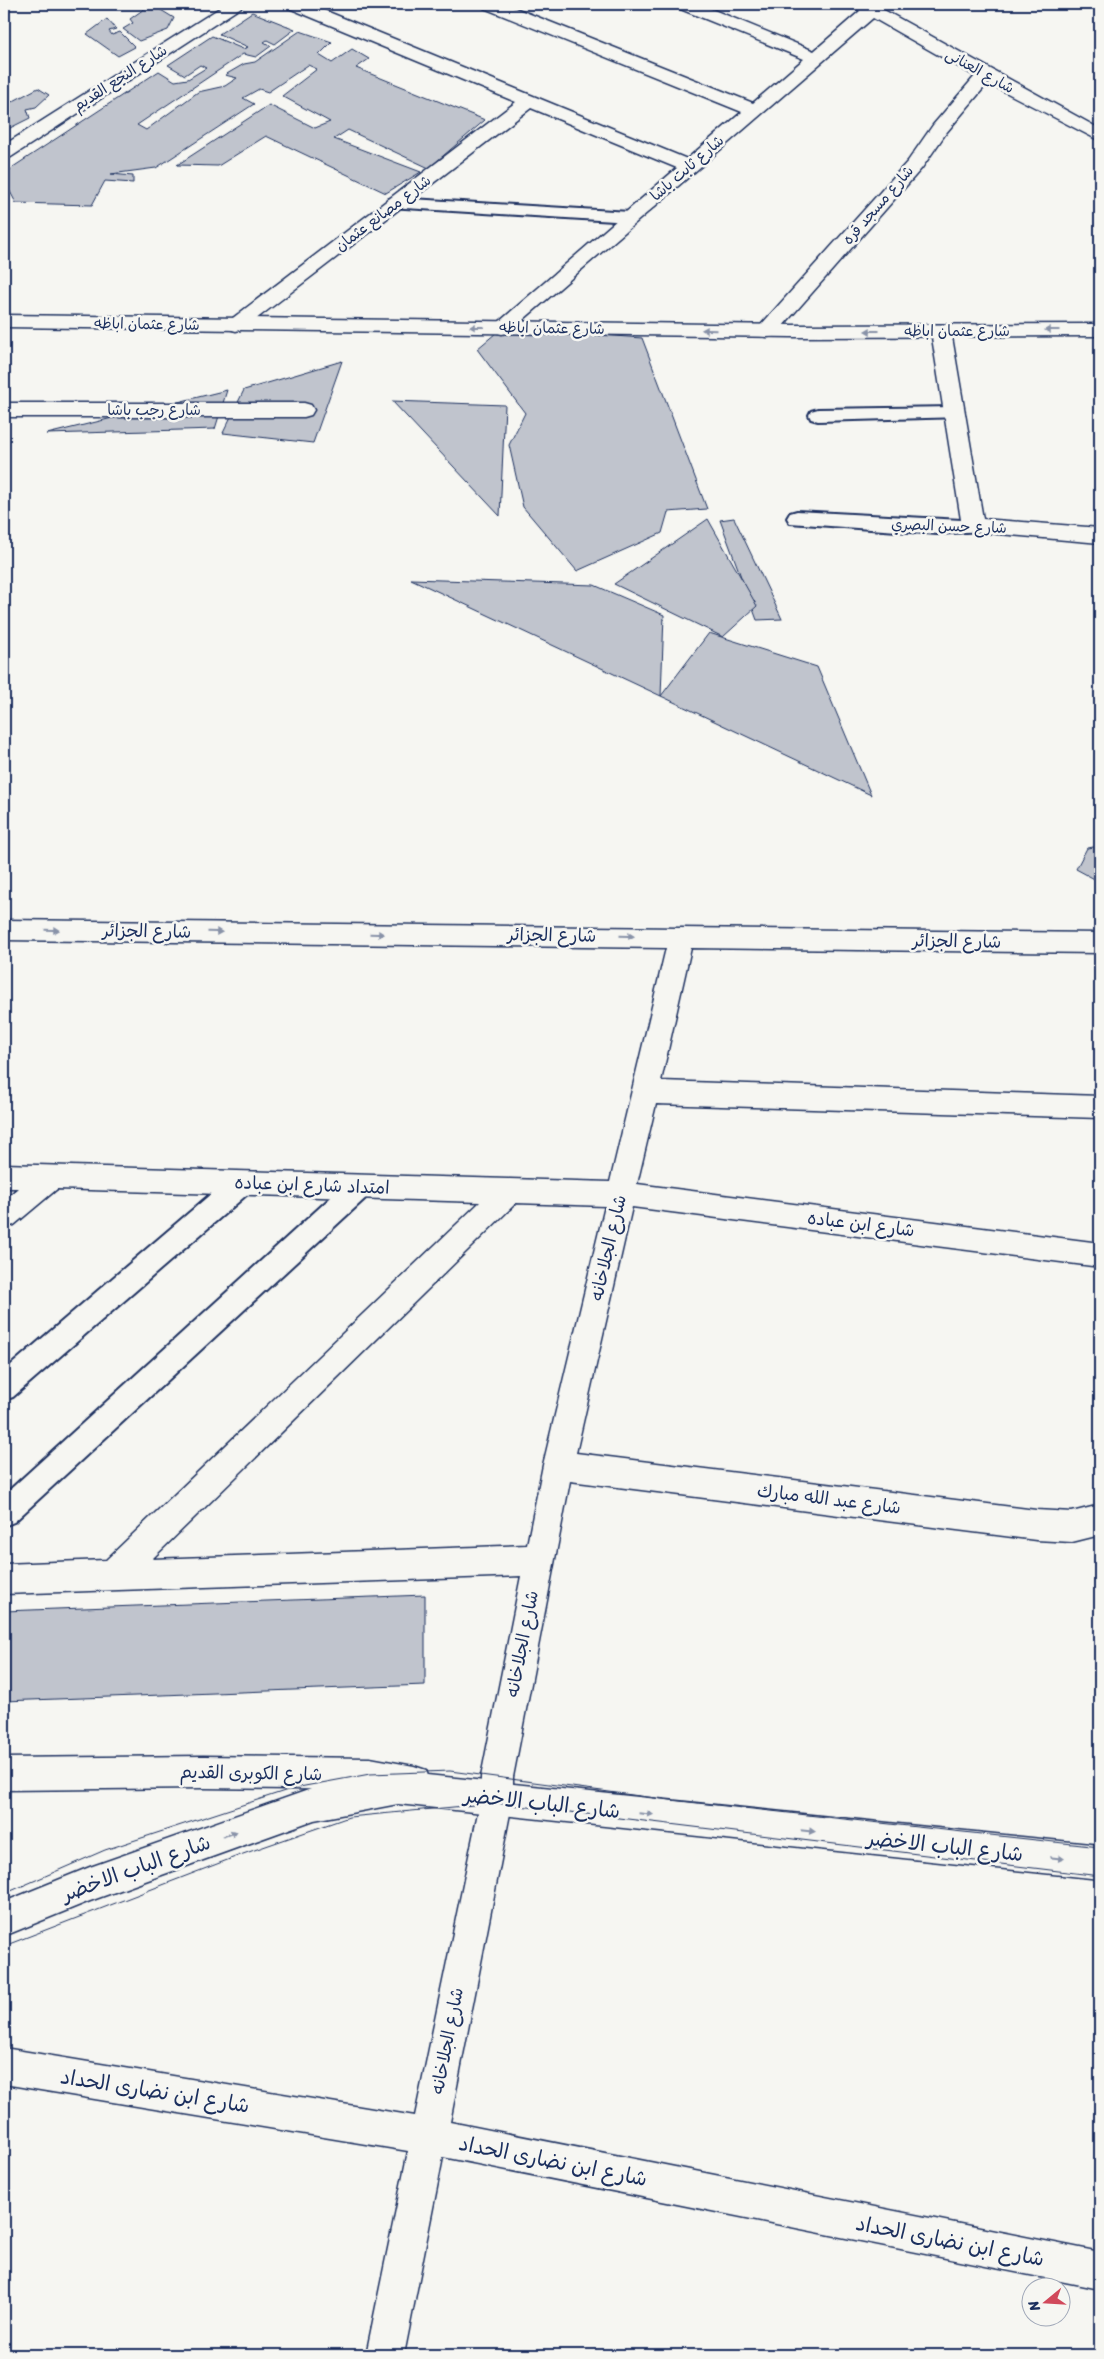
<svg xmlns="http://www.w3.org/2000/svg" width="1104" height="2359" font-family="Sriracha,'Playpen Sans Arabic',sans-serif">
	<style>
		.building { fill: #c0c4cd; stroke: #1b2f5e }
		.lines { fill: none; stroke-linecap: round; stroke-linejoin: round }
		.lane-casing { stroke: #1b2f5e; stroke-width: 4 }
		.street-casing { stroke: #1b2f5e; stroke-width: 3 }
		.secondary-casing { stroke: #1b2f5e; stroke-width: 3 }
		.primary-casing { stroke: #1b2f5e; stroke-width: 3 }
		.lane { fill: #f6f6f2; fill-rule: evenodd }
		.street { fill: #f6f6f2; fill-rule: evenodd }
		.secondary { fill: #f6f6f2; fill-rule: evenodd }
		.primary { fill: #f6f6f2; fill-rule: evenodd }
		.tram { stroke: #1b2f5e; stroke-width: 1 }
		.oneway { fill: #8892a8 }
		.labels { text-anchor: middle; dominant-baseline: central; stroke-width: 5; stroke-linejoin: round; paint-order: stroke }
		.far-street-label { font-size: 15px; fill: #1b2f5e; stroke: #f6f6f2 }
		.street-label { font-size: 18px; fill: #1b2f5e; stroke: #f6f6f2 }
		.near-street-label { font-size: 21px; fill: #1b2f5e; stroke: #f6f6f2 }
	</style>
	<rect width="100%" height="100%" fill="#f6f6f2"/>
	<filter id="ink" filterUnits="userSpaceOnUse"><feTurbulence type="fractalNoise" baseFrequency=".02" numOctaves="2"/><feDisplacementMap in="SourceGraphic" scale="10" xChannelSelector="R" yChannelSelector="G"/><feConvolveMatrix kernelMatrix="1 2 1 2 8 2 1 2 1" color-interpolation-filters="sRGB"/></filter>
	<g filter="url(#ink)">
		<g class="building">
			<polygon points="151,4 174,18 168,30 139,41 123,29 133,23 130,19"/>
			<polygon points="252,12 295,29 275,44 267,40 264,42 271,46 256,57 243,54 137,125 146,130 198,92 225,86 237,78 225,75 244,64 255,62 300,31 332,42 319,55 332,63 352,49 369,59 356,68 485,120 429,168 348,130 334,139 421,172 386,193 266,136 218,166 177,165 269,105 315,128 330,122 282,96 317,69 308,65 268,92 259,89 243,98 254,104 156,168 111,174 133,176 133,183 105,181 92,205 16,203 4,180 4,176 13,167 159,71 175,81 188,79 206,68 200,65 185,75 168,65 212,36 243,49 248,47 219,34"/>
			<polygon points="107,19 116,29 109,31 112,35 120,32 135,47 118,56 87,34"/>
			<polygon points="38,88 49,95 36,107 27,109 30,118 4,131 4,106"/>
			<polygon points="502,328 642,338 707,509 668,512 662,533 577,571 523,507 509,445 525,413 477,349"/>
			<polygon points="342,361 313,443 223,433 244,390"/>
			<polygon points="227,390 215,429 47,434"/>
			<polygon points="392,401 505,405 500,516"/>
			<polygon points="734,518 782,619 757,620 720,520"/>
			<polygon points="708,519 757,606 723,637 614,584"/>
			<polygon points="411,579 594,585 664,615 661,696"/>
			<polygon points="709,633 817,667 871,795 661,696"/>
			<polygon points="1100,846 1100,882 1076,869 1087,848"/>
			<polygon points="425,1595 425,1685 4,1701 4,1611"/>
		</g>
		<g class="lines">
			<g class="lane-casing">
				<g id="lane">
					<polygon points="395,198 630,212 636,213 639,217 636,221 630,222 389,207 386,203 389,199"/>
					<polygon points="955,407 962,409 964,413 962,417 818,421 811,419 809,415 811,411 818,409"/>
					<polygon points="797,511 980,521 983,526 980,531 937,534 790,523 787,518 790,513"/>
					<polygon points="242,1172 251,1175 255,1183 251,1191 13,1397 4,1400 4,1371 233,1175"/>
					<polygon points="360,1176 369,1179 373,1187 369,1195 14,1522 4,1526 4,1495 351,1179"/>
				</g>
			</g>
			<g class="street-casing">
				<g id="street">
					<polygon points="226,4 246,4 11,157 4,159 4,145"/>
					<polygon points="287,4 309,4 687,159 742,112 484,8 482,4 505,4 753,103 804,59 678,8 676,4 699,4 814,51 860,11 852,4 873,4 1100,129 1100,141 988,83 946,133 922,168 774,336 767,337 760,336 757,331 760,326 908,161 933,125 975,76 873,18 509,332 502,334 495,332 492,328 677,168 531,108 243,329 236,331 229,329 226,325 229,321 516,102 289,8"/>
					<polygon points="941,325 948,326 951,331 983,519 1100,528 1100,543 965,531 962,526 931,331 934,326"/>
					<polygon points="4,403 304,403 311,405 314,410 311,415 304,417 4,417"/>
					<path d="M4,920L1100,933V953L691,948L661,1081L1100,1096V1118L656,1104L637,1184L1100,1243V1267L632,1207L576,1453L1036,1510L1072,1512L1100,1505V1535L1072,1542L1036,1540L570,1481L513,1777V1798L450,2122L1100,2252V2289L443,2157L404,2355H366L408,2151L4,2084V2048L415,2116L481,1798V1777L521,1576L4,1594V1564L106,1560L480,1202L57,1189L14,1225L4,1228V1200L18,1188H4V1164L610,1182L666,948L4,940ZM516,1203L605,1206L543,1465L527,1545L152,1559Z"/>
					<polygon points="203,1756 370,1758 414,1766 426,1770 430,1782 426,1794 414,1798 370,1790 203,1788 4,1790 4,1758"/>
				</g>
			</g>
			<g class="secondary-casing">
				<polygon id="secondary" points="398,1772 1100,1845 1100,1879 398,1804 314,1820 90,1901 4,1936 4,1902 90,1867 314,1788"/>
			</g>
			<g class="primary-casing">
				<polygon id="primary" points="4,315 792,325 1100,324 1100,336 792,337 4,327"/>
			</g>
			<use href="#lane" class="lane"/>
			<use href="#street" class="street"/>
			<use href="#secondary" class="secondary"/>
			<use href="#primary" class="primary"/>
			<g class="tram">
				<polyline points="4,1894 105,1850 294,1788 370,1774 450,1771 670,1800 1100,1847"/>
				<polyline points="4,1946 243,1854 349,1817 495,1803 1100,1876"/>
			</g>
		</g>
		<defs><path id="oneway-solid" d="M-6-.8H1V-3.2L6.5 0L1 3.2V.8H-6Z" transform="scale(1.25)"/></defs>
		<g class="oneway">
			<use href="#oneway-solid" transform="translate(477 327) rotate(-180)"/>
			<use href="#oneway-solid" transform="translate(709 330) rotate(-179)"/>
			<use href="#oneway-solid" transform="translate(1052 330) rotate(180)"/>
			<use href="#oneway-solid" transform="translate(872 331) rotate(180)"/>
			<use href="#oneway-solid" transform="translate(52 930) rotate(1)"/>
			<use href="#oneway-solid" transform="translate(215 932) rotate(1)"/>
			<use href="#oneway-solid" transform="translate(377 934) rotate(1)"/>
			<use href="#oneway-solid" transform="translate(627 936) rotate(1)"/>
			<use href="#oneway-solid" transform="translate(646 1814) rotate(6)"/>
			<use href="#oneway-solid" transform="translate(808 1831) rotate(6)"/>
			<use href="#oneway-solid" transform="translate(230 1834) rotate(-19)"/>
			<use href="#oneway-solid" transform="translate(1057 1858) rotate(6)"/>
		</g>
	</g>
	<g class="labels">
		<g class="far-street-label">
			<text transform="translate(980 71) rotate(29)">شارع العنانى</text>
			<text transform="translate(120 78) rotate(-33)">شارع النجع القديم</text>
			<text transform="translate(687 168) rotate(-41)">شارع ثابت باشا</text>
			<text transform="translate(878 205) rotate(-49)">شارع مسجد قره</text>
			<text transform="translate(383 213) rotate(-37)">شارع مصانع عثمان</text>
			<text transform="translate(147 324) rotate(1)">شارع عثمان اباظه</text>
			<text transform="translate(552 328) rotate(1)">شارع عثمان اباظه</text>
			<text x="957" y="331">شارع عثمان اباظه</text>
			<text x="154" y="410">شارع رجب باشا</text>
			<text transform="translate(949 526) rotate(2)">شارع حسن البصري</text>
		</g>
		<g class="street-label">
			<text transform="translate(147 931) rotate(1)">شارع الجزائر</text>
			<text transform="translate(552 935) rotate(1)">شارع الجزائر</text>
			<text transform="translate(957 941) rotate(1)">شارع الجزائر</text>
			<text transform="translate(312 1185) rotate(2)">امتداد شارع ابن عباده</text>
			<text transform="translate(861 1224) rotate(7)">شارع ابن عباده</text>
			<text transform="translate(608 1248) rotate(-77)">شارع الجلاخانه</text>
			<text transform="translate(829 1499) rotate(7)">شارع عبد الله مبارك</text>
			<text transform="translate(522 1644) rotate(-79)">شارع الجلاخانه</text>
			<text transform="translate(251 1773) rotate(1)">شارع الكوبرى القديم</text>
			<text transform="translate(447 2041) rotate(-79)">شارع الجلاخانه</text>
		</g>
		<g class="near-street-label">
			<text transform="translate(542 1803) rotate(6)">شارع الباب الاخضر</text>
			<text transform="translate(945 1846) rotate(6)">شارع الباب الاخضر</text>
			<text transform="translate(136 1868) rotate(-20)">شارع الباب الاخضر</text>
			<text transform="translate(155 2091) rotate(9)">شارع ابن نضارى الحداد</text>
			<text transform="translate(553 2161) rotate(11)">شارع ابن نضارى الحداد</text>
			<text transform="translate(950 2241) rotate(11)">شارع ابن نضارى الحداد</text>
		</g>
	</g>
	<rect width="1104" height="2359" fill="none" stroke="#f6f6f2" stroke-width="20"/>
	<rect x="10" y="10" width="1084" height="2339" fill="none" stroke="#1b2f5e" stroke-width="2" filter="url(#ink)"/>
	<g transform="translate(1046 2302) rotate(252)"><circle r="24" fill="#f6f6f2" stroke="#9ea6b7"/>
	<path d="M0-4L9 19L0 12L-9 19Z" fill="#d1495b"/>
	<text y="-8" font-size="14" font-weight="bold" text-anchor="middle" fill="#1b2f5e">N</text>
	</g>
</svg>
